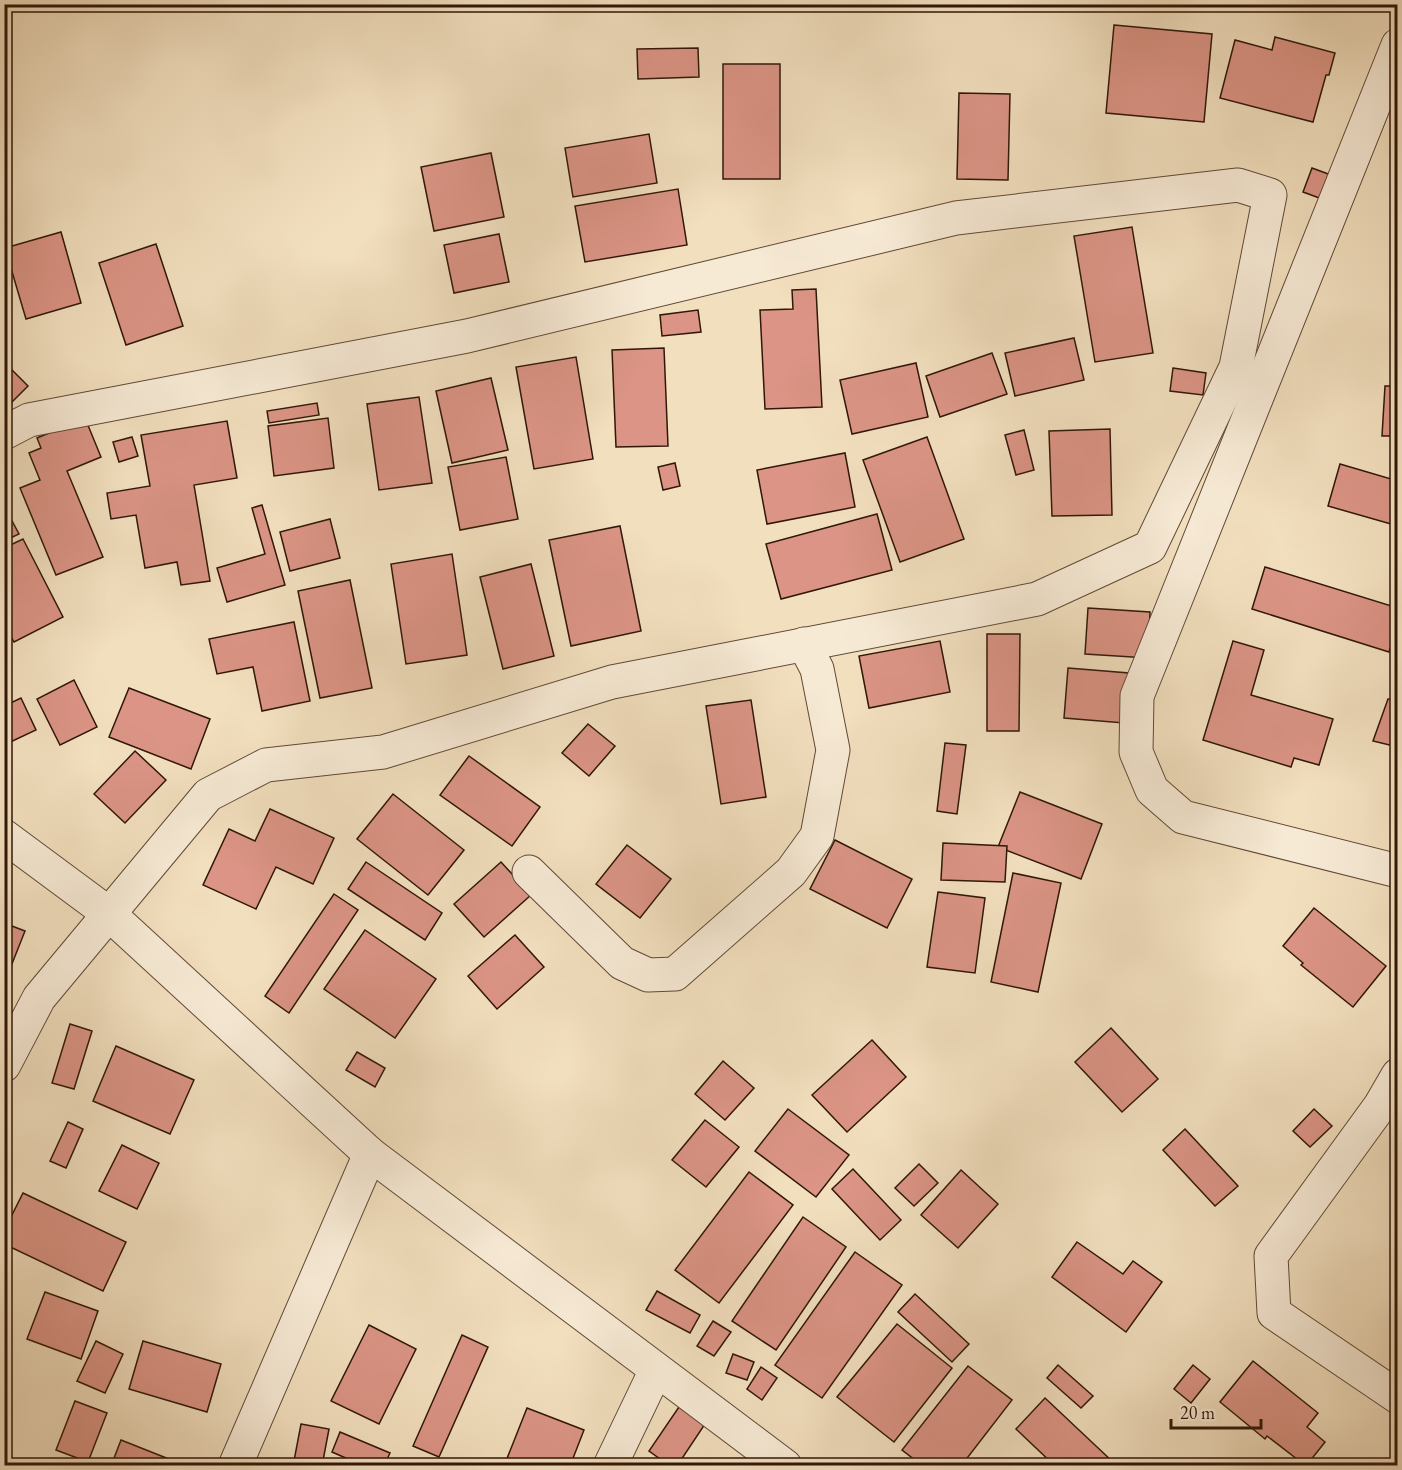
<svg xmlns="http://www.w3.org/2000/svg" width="1402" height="1470" font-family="'EB Garamond',serif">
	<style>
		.building { fill: #db9485; stroke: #301709; stroke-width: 1.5 }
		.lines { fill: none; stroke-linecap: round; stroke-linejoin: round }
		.minor-casing { stroke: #604936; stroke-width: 35 }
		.minor { stroke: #f7ead5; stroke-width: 33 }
	</style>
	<rect width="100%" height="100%" fill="#f2dfbe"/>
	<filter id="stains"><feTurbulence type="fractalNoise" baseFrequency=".00333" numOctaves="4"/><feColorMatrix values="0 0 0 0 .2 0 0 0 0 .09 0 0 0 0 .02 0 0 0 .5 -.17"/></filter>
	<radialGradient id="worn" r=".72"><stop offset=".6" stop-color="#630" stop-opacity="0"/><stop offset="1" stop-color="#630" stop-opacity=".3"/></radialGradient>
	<g class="building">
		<polygon points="1114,25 1212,34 1204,122 1106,113"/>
		<polygon points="1275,37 1335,53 1329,75 1326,75 1313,122 1220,98 1235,40 1272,50"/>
		<polygon points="698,48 699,77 638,79 637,49"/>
		<rect x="723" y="64" width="57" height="115"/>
		<polygon points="959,93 1010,94 1008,180 957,179"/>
		<polygon points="649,134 657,183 573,197 565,148"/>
		<polygon points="491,153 504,217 434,231 421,167"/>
		<polygon points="1312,168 1331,175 1322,199 1303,192"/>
		<polygon points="678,189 687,245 585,262 575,206"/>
		<polygon points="1132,227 1153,353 1095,362 1074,236"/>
		<polygon points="61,232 81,303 26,319 5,248"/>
		<polygon points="499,234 509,282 454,293 444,245"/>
		<polygon points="156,244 183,326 126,345 99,263"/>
		<polygon points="816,289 822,407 765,409 760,310 793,309 792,290"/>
		<polygon points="698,310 701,332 662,336 660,315"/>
		<polygon points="1074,338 1084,380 1015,396 1005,353"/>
		<polygon points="664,348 668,446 616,447 612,350"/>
		<polygon points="992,353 1007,394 940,417 926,376"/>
		<polygon points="576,357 593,459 534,469 516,367"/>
		<polygon points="4,362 28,386 4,410"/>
		<polygon points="916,363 928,417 852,434 840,380"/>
		<polygon points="1173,368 1206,373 1203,395 1170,391"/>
		<polygon points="491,378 508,450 452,463 436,391"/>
		<polygon points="1385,386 1398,386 1398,436 1382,436"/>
		<polygon points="419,397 432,483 379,490 367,404"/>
		<polygon points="317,403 319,415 269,423 267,411"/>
		<polygon points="85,418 101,457 67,471 103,557 56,575 20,488 40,480 29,453 41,448 37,438"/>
		<polygon points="328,418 334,468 274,476 268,426"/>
		<polygon points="227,421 237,478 194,485 210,581 181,585 177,562 145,568 136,515 111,519 107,493 150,486 141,435"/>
		<polygon points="1110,429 1112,515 1052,516 1049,431"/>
		<polygon points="1024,430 1034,470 1016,475 1005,435"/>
		<polygon points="132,437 138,456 119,462 113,442"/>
		<polygon points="927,437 964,539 900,562 863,460"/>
		<polygon points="845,453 855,507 767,524 757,470"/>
		<polygon points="506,457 518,519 460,530 448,467"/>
		<polygon points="675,463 680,486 663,490 658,467"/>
		<polygon points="1340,464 1398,481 1398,526 1328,506"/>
		<polygon points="262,505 285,585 227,602 217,568 265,554 252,508"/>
		<polygon points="877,514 892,570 781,599 766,544"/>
		<polygon points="11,519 19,534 4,541 4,522"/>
		<polygon points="330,519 340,558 290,571 280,532"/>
		<polygon points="620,526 641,631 571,646 549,540"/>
		<polygon points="23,539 63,617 14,642 4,624 4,548"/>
		<polygon points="452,554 467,655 406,664 391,564"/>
		<polygon points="531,564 554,656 503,669 480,577"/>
		<polygon points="1265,567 1398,608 1398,623 1389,652 1252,609"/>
		<polygon points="350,580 372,688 320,698 298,591"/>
		<polygon points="1088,608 1150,612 1148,658 1085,654"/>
		<polygon points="294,622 310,701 262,711 253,667 217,674 209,639"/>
		<polygon points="987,634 1020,634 1019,731 987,731"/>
		<polygon points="940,641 950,692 869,708 859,656"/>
		<polygon points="1233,641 1264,650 1251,695 1333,719 1319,765 1294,758 1291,767 1203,740"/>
		<polygon points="1068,668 1129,673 1124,723 1064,718"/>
		<polygon points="74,680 97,727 60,745 37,699"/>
		<polygon points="129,688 210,719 191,769 109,737"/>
		<polygon points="21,698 36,730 4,745 4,706"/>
		<polygon points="1388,699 1398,699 1398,747 1373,741"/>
		<polygon points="751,700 766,797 721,804 706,706"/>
		<polygon points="588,724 615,746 589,776 562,753"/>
		<polygon points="945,743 966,745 957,814 937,811"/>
		<polygon points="135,751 166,780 125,823 94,794"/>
		<polygon points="469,756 540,807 512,846 440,795"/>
		<polygon points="1020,792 1102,824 1081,879 998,847"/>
		<polygon points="393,794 464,850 428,895 357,839"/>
		<polygon points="270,809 334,838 313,884 276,867 256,909 203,885 229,829 255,841"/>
		<polygon points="835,840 912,879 887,928 810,889"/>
		<polygon points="943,843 1007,846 1005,882 941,880"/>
		<polygon points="627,845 671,879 640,918 596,884"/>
		<polygon points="366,862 442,913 425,940 348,889"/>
		<polygon points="501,862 531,895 484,937 454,904"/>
		<polygon points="1013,873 1061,883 1038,992 991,982"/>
		<polygon points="938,892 985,898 975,973 927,967"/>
		<polygon points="334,894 358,910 289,1013 265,996"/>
		<polygon points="1314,908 1386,966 1353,1007 1301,965 1303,963 1283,946"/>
		<polygon points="4,923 25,931 4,984"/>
		<polygon points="365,930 436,979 395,1038 324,989"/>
		<polygon points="515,935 544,967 497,1009 468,976"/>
		<polygon points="70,1024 92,1031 74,1089 52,1083"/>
		<polygon points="1111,1028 1158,1079 1122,1112 1075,1062"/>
		<polygon points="872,1040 906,1077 847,1132 812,1095"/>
		<polygon points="116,1046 194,1080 170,1134 93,1101"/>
		<polygon points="357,1052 385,1068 375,1087 346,1070"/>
		<polygon points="723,1061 754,1088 725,1120 695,1094"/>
		<polygon points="788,1109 849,1155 816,1197 755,1151"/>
		<polygon points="1314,1109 1332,1126 1310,1147 1293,1131"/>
		<polygon points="705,1120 739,1147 706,1187 672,1160"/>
		<polygon points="68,1122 83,1129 66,1168 50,1161"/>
		<polygon points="1185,1129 1238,1186 1215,1206 1163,1150"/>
		<polygon points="122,1145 159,1163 137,1209 99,1191"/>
		<polygon points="919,1164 938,1183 914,1206 895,1188"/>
		<polygon points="853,1169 901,1220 880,1240 832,1189"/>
		<polygon points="961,1170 998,1204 958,1248 921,1215"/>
		<polygon points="749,1172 793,1205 719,1303 675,1270"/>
		<polygon points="23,1193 126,1242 103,1291 4,1244 4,1231"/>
		<polygon points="803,1217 846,1247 776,1350 732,1321"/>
		<polygon points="1077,1242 1123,1274 1133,1261 1162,1282 1126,1332 1052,1277"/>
		<polygon points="855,1252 902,1285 822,1398 775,1365"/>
		<polygon points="657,1291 700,1315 690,1333 646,1310"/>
		<polygon points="45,1292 98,1311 81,1359 27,1339"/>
		<polygon points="915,1294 969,1344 952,1362 898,1312"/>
		<polygon points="713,1321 731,1332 714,1356 697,1346"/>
		<polygon points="897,1324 952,1368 894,1442 837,1397"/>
		<polygon points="369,1325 416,1349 379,1424 331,1401"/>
		<polygon points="462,1335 488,1347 439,1457 413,1446"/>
		<polygon points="96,1341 123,1354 105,1393 77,1381"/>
		<polygon points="143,1341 221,1364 207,1412 129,1389"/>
		<polygon points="733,1354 754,1362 747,1380 726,1373"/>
		<polygon points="1253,1361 1318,1413 1307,1427 1325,1442 1306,1466 1267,1436 1265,1439 1220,1402"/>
		<polygon points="1058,1365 1093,1396 1081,1408 1047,1378"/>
		<polygon points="1193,1365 1210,1379 1191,1403 1174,1389"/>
		<polygon points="968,1366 1012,1400 961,1466 923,1466 902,1450"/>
		<polygon points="761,1367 777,1378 762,1400 747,1389"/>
		<polygon points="1045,1398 1113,1462 1110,1466 1055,1466 1016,1429"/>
		<polygon points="75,1401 107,1413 88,1462 56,1450"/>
		<polygon points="683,1401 709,1418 677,1466 670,1466 649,1451"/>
		<polygon points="527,1408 584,1430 570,1466 504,1466"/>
		<polygon points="301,1424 329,1429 322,1466 293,1466"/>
		<polygon points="340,1432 390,1453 384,1466 364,1466 332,1452"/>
		<polygon points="121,1440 179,1463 178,1466 111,1466"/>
	</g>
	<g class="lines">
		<g class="minor-casing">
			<g id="minor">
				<polyline points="1398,45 1137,696 1136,752 1152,790 1183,817 1398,871"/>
				<polyline points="4,433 29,420 467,336 956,218 1238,185 1270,195 1236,367 1150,547 1037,599 612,682 383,752 266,765 208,795 39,998 4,1065"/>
				<polyline points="4,836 108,913 370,1154 785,1466"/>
				<polyline points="529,872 622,963 648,975 675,974 791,872 817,836 833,750 817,669 804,644"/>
				<polyline points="1398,1075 1380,1106 1271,1256 1274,1313 1398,1397"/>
				<polyline points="235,1466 370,1154"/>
				<polyline points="610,1466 656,1370"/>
			</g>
		</g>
		<use href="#minor" class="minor"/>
	</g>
	<rect width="1402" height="1470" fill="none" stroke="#f2dfbe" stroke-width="24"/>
	<rect x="6" y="6" width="1390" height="1458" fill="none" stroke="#301709" stroke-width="3"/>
	<rect x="12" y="12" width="1378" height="1446" fill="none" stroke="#301709" stroke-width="1.5"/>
	<path d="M1171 1419v9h90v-9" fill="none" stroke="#301709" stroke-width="3"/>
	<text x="1180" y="1419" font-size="18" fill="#301709" stroke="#f7ead5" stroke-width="4.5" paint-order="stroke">20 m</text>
	<rect width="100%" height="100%" filter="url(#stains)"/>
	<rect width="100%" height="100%" fill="url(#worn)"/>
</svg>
